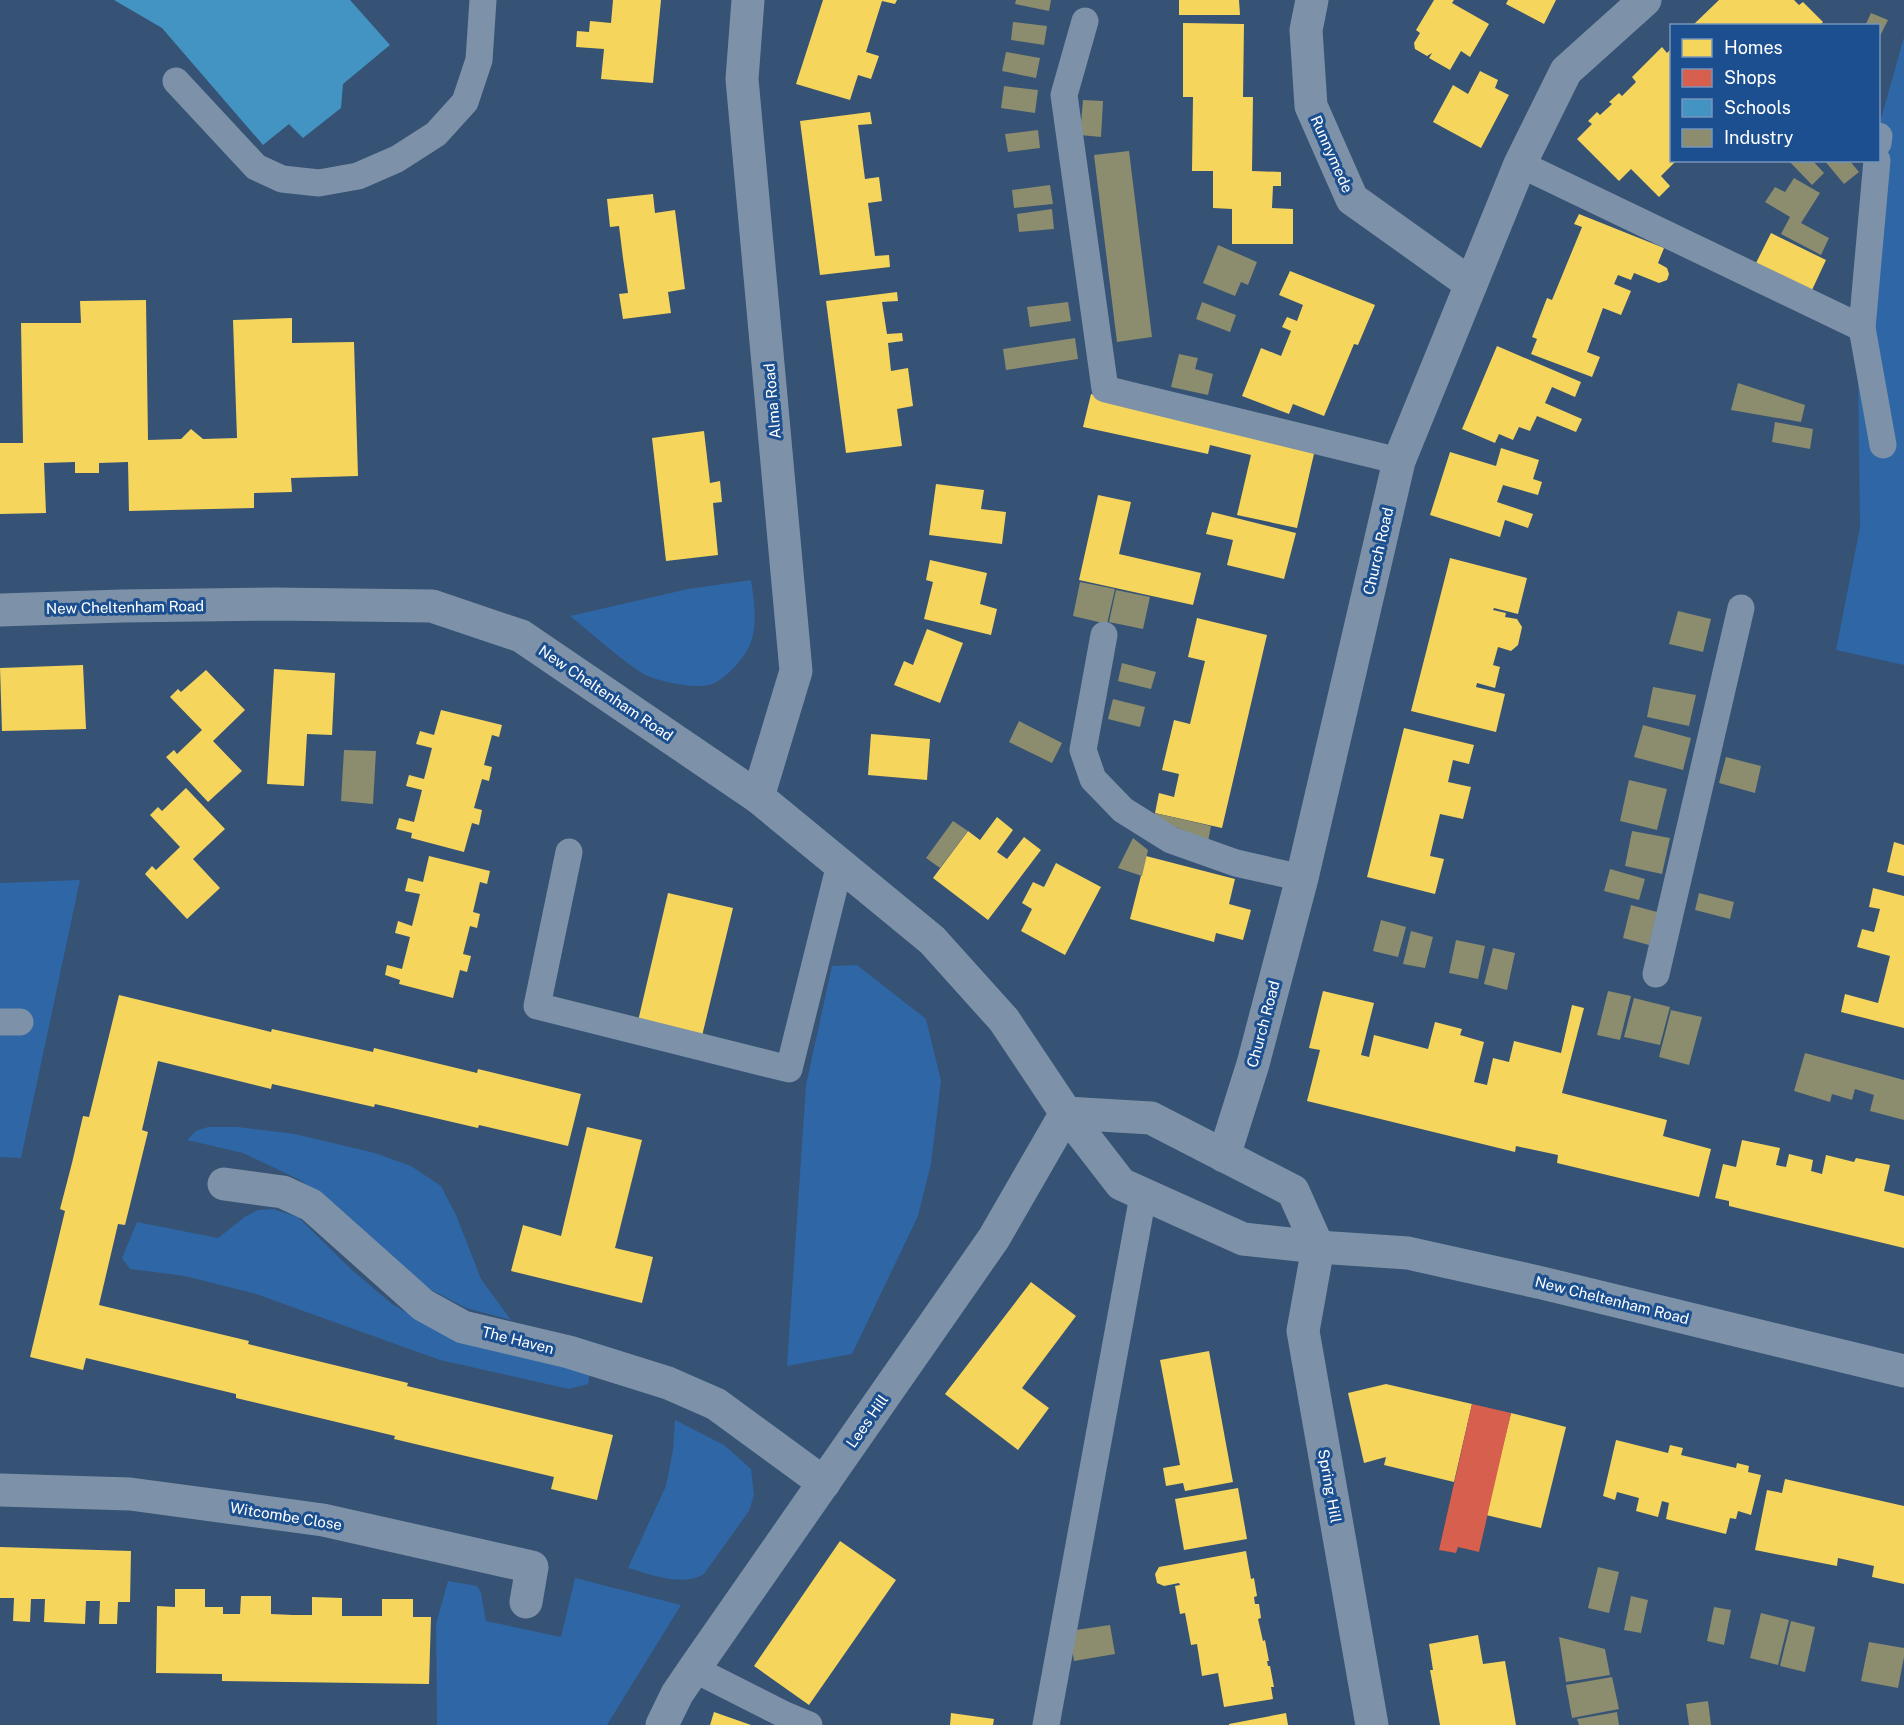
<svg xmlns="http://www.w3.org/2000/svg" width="1904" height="1725" font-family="'Public Sans',sans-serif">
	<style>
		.green { fill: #2f66a5 }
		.homes { fill: #f6d55c }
		.shops { fill: #d6604d }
		.schools { fill: #4393c3 }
		.industry { fill: #8c8c6e }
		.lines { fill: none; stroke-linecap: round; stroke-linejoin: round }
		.service { stroke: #7d92a8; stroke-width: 27 }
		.minor { stroke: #7d92a8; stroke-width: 33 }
		.tertiary { stroke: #7d92a8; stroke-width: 33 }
		.labels { text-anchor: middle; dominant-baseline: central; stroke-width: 6; stroke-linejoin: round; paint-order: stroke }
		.street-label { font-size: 15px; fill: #fff; stroke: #1b4f8f }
	</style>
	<rect width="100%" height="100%" fill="#365274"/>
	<g class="green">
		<polygon points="1904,37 1904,665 1836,650 1860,527 1857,289 1879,126"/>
		<path d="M751,580C754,600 757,620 752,639C748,655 725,681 709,685C694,689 655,681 642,673C618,658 593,634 570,616L688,589Z"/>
		<polygon points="80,880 21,1158 0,1157 0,883"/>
		<polygon points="857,965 926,1019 941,1081 931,1164 918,1216 852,1354 787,1366 806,1085 832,966"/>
		<polygon points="208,1127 238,1127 295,1134 375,1153 411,1166 441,1186 456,1215 481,1279 511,1320 466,1308 424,1286 343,1212 300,1180 243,1153 187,1140 196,1131"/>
		<polygon points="273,1209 298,1217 353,1271 392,1304 440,1332 590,1374 588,1384 569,1389 440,1360 256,1294 185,1276 130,1269 122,1258 137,1222 218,1238 246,1216 258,1210"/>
		<path d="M675,1420L724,1445L751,1469L754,1495L749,1511L704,1574C682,1587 652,1575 628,1568L666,1486L673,1450Z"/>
		<polygon points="575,1578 681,1605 607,1725 437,1725 436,1624 448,1581 477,1586 481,1593 486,1621 561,1637"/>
	</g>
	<g class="homes">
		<polygon points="613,0 661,0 653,83 601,79 604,49 576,47 577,31 589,32 590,21 611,23"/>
		<polygon points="823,0 897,0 895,4 882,1 866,52 879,56 871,79 858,75 850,100 796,84"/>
		<polygon points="1179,0 1239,0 1240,15 1179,15"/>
		<polygon points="1434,0 1454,0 1452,3 1489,24 1470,57 1461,51 1450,70 1429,58 1432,53 1427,56 1415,49 1414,43 1420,33 1416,30"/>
		<polygon points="1508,0 1556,0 1544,24 1506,4"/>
		<polygon points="1719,0 1794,0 1799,5 1803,2 1823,22 1819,26 1692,26"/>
		<polygon points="1183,23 1244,24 1243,97 1253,97 1252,171 1281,172 1281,186 1273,186 1272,208 1293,209 1293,244 1232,244 1232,209 1213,208 1213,171 1192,171 1193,97 1183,97"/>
		<polygon points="1662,47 1667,53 1671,49 1671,160 1677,160 1661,176 1670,186 1659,197 1631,169 1619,181 1577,139 1592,124 1588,121 1597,112 1600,115 1612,104 1609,102 1619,93 1622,96 1636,82 1632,77"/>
		<polygon points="1480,71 1498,80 1495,88 1509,95 1481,148 1433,122 1453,85 1468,94"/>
		<polygon points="870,112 872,124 858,125 865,179 879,177 882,201 868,203 875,256 889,255 890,267 820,275 800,121"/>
		<polygon points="653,194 655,213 675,210 685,289 668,292 671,313 623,319 619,294 628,293 623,258 619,226 610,227 607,199"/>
		<polygon points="1579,214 1664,248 1658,263 1667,268 1669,274 1667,280 1659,283 1634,273 1631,280 1618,275 1614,284 1631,291 1621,315 1603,308 1587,352 1600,357 1592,377 1531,354 1537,339 1532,337 1547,298 1552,300 1582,227 1574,224"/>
		<polygon points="1771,233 1826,260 1812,290 1756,263"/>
		<polygon points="1290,271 1375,305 1358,345 1354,344 1324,416 1293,404 1289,414 1242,396 1261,348 1281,356 1291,331 1282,327 1287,317 1297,321 1303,305 1279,295"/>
		<polygon points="897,292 898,301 882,302 887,334 902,333 903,341 888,343 891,371 908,368 913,406 897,409 902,446 846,453 826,301"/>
		<polygon points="146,300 148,440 181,439 191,429 203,439 237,438 233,320 292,318 292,343 354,342 358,476 291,478 292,492 254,493 254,508 129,511 128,462 99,463 99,473 75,473 75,462 44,463 46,513 0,514 0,443 23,443 21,323 81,323 80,301"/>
		<polygon points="1497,346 1581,382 1575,397 1552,387 1545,403 1582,419 1576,432 1537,416 1530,431 1519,427 1513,440 1499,434 1495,443 1462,429"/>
		<polygon points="1091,394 1316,445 1297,528 1237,515 1251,455 1210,445 1208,454 1083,427"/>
		<polygon points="704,431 710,483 720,481 722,502 713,503 718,555 666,561 652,438"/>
		<polygon points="1501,448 1539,460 1533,479 1542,482 1538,495 1503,485 1497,502 1533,514 1528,528 1505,520 1500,537 1430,515 1450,452 1496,466"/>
		<polygon points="936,484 984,490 981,509 1006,512 1002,544 929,535"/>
		<polygon points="1098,495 1131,502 1119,554 1201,573 1193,605 1079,580"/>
		<polygon points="1212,512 1296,533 1284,579 1227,565 1233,540 1206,534"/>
		<polygon points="1450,558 1527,578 1518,614 1494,608 1493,610 1506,613 1505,617 1517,619 1522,627 1518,645 1511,651 1498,647 1493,665 1500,667 1495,688 1477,683 1476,687 1505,694 1496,732 1411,711"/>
		<polygon points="930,560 987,573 980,604 997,609 991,635 924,619 933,582 926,580"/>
		<polygon points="1197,618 1267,635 1222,828 1155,813 1159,793 1174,797 1179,774 1162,770 1174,720 1190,724 1205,661 1188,657"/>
		<polygon points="927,629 963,643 940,703 894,685 904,661 913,665"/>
		<polygon points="83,665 86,729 2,731 0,668"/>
		<polygon points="274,669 335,673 332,735 307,734 304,786 267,784"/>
		<polygon points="206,670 245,710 213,741 242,771 208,802 166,757 174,750 177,754 202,730 170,697 178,689 181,692"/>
		<polygon points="441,710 502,725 499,737 492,735 484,765 492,767 489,781 482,779 474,808 482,810 479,825 472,823 464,852 411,838 412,833 396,829 399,818 414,822 422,790 406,786 409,775 424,779 432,748 416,744 420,731 434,735"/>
		<polygon points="1404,728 1474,745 1469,764 1453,760 1448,782 1471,787 1463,819 1440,814 1430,856 1444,859 1435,894 1367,877"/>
		<polygon points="871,734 930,739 927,780 868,775"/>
		<polygon points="186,788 225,829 193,859 220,888 187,919 145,874 152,866 156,870 180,847 150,815 158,807 162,811"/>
		<polygon points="997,817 1013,830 997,852 1007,859 1024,837 1041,850 988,920 933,878 968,831 980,840"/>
		<polygon points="1894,842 1904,845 1904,876 1887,872"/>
		<polygon points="429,856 490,871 487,884 480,882 473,912 480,914 477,928 470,926 463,954 471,956 467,972 460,970 453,998 399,984 400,980 385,975 387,965 402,969 410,937 395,933 398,921 412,926 420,894 405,891 408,878 423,882"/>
		<polygon points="1146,856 1235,879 1229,904 1251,910 1243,940 1216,933 1214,942 1130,919"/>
		<polygon points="1056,863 1101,887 1065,955 1021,931 1032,909 1022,903 1033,882 1044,887"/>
		<polygon points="1873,888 1904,896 1904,1028 1841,1012 1845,994 1878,1003 1885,976 1890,956 1857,947 1862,929 1874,932 1880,909 1869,907"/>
		<polygon points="668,893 733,908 702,1036 638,1021"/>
		<polygon points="1323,991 1374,1003 1361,1055 1369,1057 1374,1035 1428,1049 1435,1022 1462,1029 1460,1035 1484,1042 1474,1082 1487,1085 1493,1058 1509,1062 1514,1041 1561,1053 1572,1005 1584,1008 1562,1093 1667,1120 1663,1136 1711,1149 1699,1197 1557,1163 1558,1155 1516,1146 1515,1152 1307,1101 1320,1050 1309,1048"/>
		<polygon points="119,995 271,1032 272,1029 373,1052 374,1048 477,1073 478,1069 581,1094 568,1146 479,1125 478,1128 375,1104 374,1107 272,1084 271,1089 158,1061 142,1130 148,1132 125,1225 118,1224 99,1305 249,1341 248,1344 408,1383 407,1386 613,1435 597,1500 551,1489 554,1477 394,1439 395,1436 236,1398 236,1394 86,1358 83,1370 30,1357 65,1211 60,1209 72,1163 83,1116 89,1117"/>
		<polygon points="587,1127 642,1140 615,1248 653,1257 642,1303 511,1271 523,1225 561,1236"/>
		<polygon points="1742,1140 1780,1148 1776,1165 1786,1167 1789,1154 1813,1160 1811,1171 1822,1174 1826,1155 1854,1162 1856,1158 1890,1165 1884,1191 1904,1196 1904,1248 1729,1206 1729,1201 1715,1198 1723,1164 1736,1167"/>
		<polygon points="1031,1282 1076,1316 1022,1388 1049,1408 1018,1450 945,1394"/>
		<polygon points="1209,1351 1233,1482 1185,1491 1183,1483 1166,1486 1163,1468 1180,1465 1160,1360"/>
		<polygon points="1386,1384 1472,1404 1454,1482 1384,1465 1386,1457 1364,1463 1348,1393"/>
		<polygon points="1511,1413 1566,1427 1541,1528 1486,1515"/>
		<polygon points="1616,1440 1668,1453 1670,1445 1683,1448 1681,1455 1736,1468 1737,1463 1749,1466 1748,1472 1761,1475 1751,1515 1738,1511 1736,1519 1730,1518 1726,1534 1666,1519 1669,1503 1662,1501 1658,1517 1636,1511 1639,1498 1617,1492 1615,1500 1603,1496"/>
		<polygon points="1785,1479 1904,1506 1904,1584 1872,1577 1874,1566 1838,1558 1837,1566 1755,1550 1767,1490 1782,1493"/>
		<polygon points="1238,1488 1247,1539 1184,1550 1175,1499"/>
		<polygon points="840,1541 896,1580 809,1705 754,1666"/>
		<polygon points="0,1547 131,1551 130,1602 118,1602 117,1624 99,1624 100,1601 86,1601 85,1624 44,1622 45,1599 31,1599 30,1622 13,1621 14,1598 0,1598"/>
		<polygon points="1246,1551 1251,1579 1254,1578 1257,1596 1254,1597 1255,1604 1259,1604 1261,1618 1258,1619 1263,1641 1265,1640 1269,1661 1267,1661 1268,1666 1270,1666 1274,1687 1271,1687 1273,1699 1224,1707 1218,1673 1202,1676 1197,1644 1191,1645 1185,1613 1180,1614 1175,1586 1180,1585 1179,1583 1164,1586 1157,1583 1155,1574 1159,1567"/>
		<polygon points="175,1589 205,1589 205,1607 223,1607 223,1614 240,1614 241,1596 271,1596 271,1614 293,1615 312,1615 312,1597 342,1598 342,1616 382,1616 382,1599 413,1599 413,1617 431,1617 429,1684 222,1681 222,1674 156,1673 157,1606 175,1607"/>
		<polygon points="1478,1635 1483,1664 1505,1661 1516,1725 1440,1725 1430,1670 1433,1670 1429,1644"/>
		<polygon points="714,1712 751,1725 710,1725"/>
		<polygon points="951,1713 994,1719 993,1725 950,1725"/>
		<polygon points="1286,1713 1288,1725 1229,1725 1229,1724"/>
	</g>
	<polygon class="shops" points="1472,1404 1511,1413 1479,1552 1458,1547 1456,1553 1439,1550"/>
	<polygon class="schools" points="114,0 350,0 390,45 343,84 341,108 303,138 289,124 263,145 162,28"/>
	<g class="industry">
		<polygon points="1016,0 1051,0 1049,11 1015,4"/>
		<polygon points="1871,13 1888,20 1878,40 1878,26 1865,26"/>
		<polygon points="1013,22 1047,26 1044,45 1011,40"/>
		<polygon points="1006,52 1040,58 1036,78 1002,71"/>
		<polygon points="1004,86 1038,90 1035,113 1001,108"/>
		<polygon points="1083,100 1103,101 1101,137 1080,135"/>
		<polygon points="1038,130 1040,148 1008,152 1005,134"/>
		<polygon points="1129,151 1152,337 1117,342 1094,155"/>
		<polygon points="1788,160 1812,160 1824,173 1812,185"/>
		<polygon points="1824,160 1849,160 1859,172 1844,184"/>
		<polygon points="1794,178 1820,193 1801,223 1829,238 1821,255 1781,234 1790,217 1765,202 1775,187 1785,192"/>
		<polygon points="1050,185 1053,204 1014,208 1012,190"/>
		<polygon points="1052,209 1054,229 1019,232 1017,214"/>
		<polygon points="1218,245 1257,262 1248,285 1241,282 1235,296 1203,283"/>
		<polygon points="1068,302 1071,321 1030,327 1027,307"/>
		<polygon points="1202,302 1236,315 1230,332 1196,319"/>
		<polygon points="1075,338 1078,359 1006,370 1003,349"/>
		<polygon points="1179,354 1198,358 1195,369 1213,374 1208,395 1171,387"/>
		<polygon points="1738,383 1805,405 1801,422 1731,410"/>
		<polygon points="1775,422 1813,429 1810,449 1772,442"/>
		<polygon points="1080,582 1115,589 1107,624 1073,616"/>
		<polygon points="1116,590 1150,597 1143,629 1109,622"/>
		<polygon points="1678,611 1711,619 1703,652 1669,644"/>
		<polygon points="1122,663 1156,672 1151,689 1118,681"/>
		<polygon points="1653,687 1696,695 1689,726 1647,717"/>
		<polygon points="1113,699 1145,707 1140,727 1108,719"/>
		<polygon points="1019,721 1062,743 1052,763 1009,742"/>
		<polygon points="1643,725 1691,738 1683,770 1634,757"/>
		<polygon points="344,750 376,751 373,804 341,801"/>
		<polygon points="1726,757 1761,766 1755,793 1719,783"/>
		<polygon points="1629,780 1667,789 1657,830 1620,821"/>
		<polygon points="1155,813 1211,826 1208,842 1154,817"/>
		<polygon points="953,821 968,831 940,868 926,858"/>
		<polygon points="1632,831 1670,838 1662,874 1625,866"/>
		<polygon points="1133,838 1148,850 1142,876 1118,868"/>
		<polygon points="1610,869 1645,879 1639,900 1604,891"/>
		<polygon points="1699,893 1734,902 1730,919 1695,910"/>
		<polygon points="1631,905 1657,912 1649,945 1623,938"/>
		<polygon points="1381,920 1406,927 1398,957 1373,951"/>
		<polygon points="1411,931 1433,937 1425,968 1403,964"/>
		<polygon points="1456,940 1485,946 1478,979 1449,973"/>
		<polygon points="1493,948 1515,953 1507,990 1484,984"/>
		<polygon points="1608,991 1631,996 1620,1040 1597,1035"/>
		<polygon points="1634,998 1670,1007 1660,1045 1624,1037"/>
		<polygon points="1671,1010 1702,1017 1689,1065 1659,1057"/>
		<polygon points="1805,1053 1904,1080 1904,1120 1870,1111 1874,1095 1855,1089 1852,1100 1832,1094 1830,1102 1794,1091"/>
		<polygon points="1598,1567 1619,1572 1609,1613 1588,1608"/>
		<polygon points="1631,1596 1648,1600 1641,1633 1624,1630"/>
		<polygon points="1714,1607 1731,1610 1724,1645 1707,1641"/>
		<polygon points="1761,1613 1789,1620 1778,1665 1750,1658"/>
		<polygon points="1791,1621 1815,1627 1805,1672 1780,1666"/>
		<polygon points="1110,1625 1115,1654 1074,1661 1069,1631"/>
		<polygon points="1559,1637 1605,1649 1610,1675 1566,1682"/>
		<polygon points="1869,1642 1904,1648 1904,1657 1898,1688 1861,1681"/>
		<polygon points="1612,1677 1619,1709 1572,1718 1566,1685"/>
		<polygon points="1708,1701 1711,1725 1689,1725 1686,1704"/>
		<polygon points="1617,1712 1619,1725 1579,1725 1577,1719"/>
	</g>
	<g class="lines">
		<g class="service">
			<polyline points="1085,21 1064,95 1105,389 1399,461"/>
			<polyline points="176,81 256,167 282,179 319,183 358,176 397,159 436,134 465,102 479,60 483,0"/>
			<polyline points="1878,143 1879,136"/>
			<polyline points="1877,160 1862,328 1883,445"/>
			<polyline points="1520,164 1862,328"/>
			<polyline points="1104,635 1083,750 1093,779 1123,810 1171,840 1236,863 1302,878"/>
			<polyline points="569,852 537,1006 789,1069 840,864"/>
			<polyline points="1656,974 1741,608"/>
			<polyline points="0,1022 20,1022"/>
			<polyline points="694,1669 785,1715 809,1725"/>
			<polyline points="1046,1725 1143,1196"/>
		</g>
		<g class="minor">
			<polyline points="748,0 742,79 796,671 758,797"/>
			<polyline points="1312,0 1306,30 1311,106 1352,199 1471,284"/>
			<polyline points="1224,1156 1253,1064 1302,878 1399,461 1520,164 1566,71 1645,0"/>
			<polyline points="224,1184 283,1192 311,1205 423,1305 463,1327 569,1352 668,1383 716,1404 824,1483"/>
			<polyline points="1318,1247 1303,1331 1372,1725"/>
			<polyline points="0,1490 130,1494 323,1520 532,1567 526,1602"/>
			<polyline points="662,1725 677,1694 694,1669 994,1238 1066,1113"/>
		</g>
		<g class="tertiary">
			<polyline points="0,610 122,606 274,604 432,606 521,636 758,797 932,940 1004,1020 1066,1113 1121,1184 1243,1239 1318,1247 1408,1253 1542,1283 1904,1371"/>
			<polyline points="1066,1113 1151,1118 1293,1191 1318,1247"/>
		</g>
	</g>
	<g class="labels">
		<g class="street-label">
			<text transform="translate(1332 154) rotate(66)">Runnymede</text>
			<text transform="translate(772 401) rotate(-95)">Alma Road</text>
			<text transform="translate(1378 551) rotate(-77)">Church Road</text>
			<text transform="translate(125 607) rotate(-1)">New Cheltenham Road</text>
			<text transform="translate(606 693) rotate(34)">New Cheltenham Road</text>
			<text transform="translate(1263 1024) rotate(-75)">Church Road</text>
			<text transform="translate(1612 1300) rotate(14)">New Cheltenham Road</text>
			<text transform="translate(518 1340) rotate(14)">The Haven</text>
			<text transform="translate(867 1421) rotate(-55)">Lees Hill</text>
			<text transform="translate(1330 1486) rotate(80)">Spring Hill</text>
			<text transform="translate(286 1516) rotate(9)">Witcombe Close</text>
		</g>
	</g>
	<rect x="1670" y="24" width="210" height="138" fill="#1b4f8f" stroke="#7695bc" stroke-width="1.5"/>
	<rect x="1682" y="39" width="30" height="18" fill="#f6d55c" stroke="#7695bc" stroke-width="1.5"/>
	<text x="1724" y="54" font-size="18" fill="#ffffff">Homes</text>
	<rect x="1682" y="69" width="30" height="18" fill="#d6604d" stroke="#7695bc" stroke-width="1.5"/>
	<text x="1724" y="84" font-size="18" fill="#ffffff">Shops</text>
	<rect x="1682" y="99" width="30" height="18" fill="#4393c3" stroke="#7695bc" stroke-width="1.5"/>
	<text x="1724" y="114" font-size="18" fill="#ffffff">Schools</text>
	<rect x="1682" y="129" width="30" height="18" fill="#8c8c6e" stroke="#7695bc" stroke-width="1.5"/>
	<text x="1724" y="144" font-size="18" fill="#ffffff">Industry</text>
</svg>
